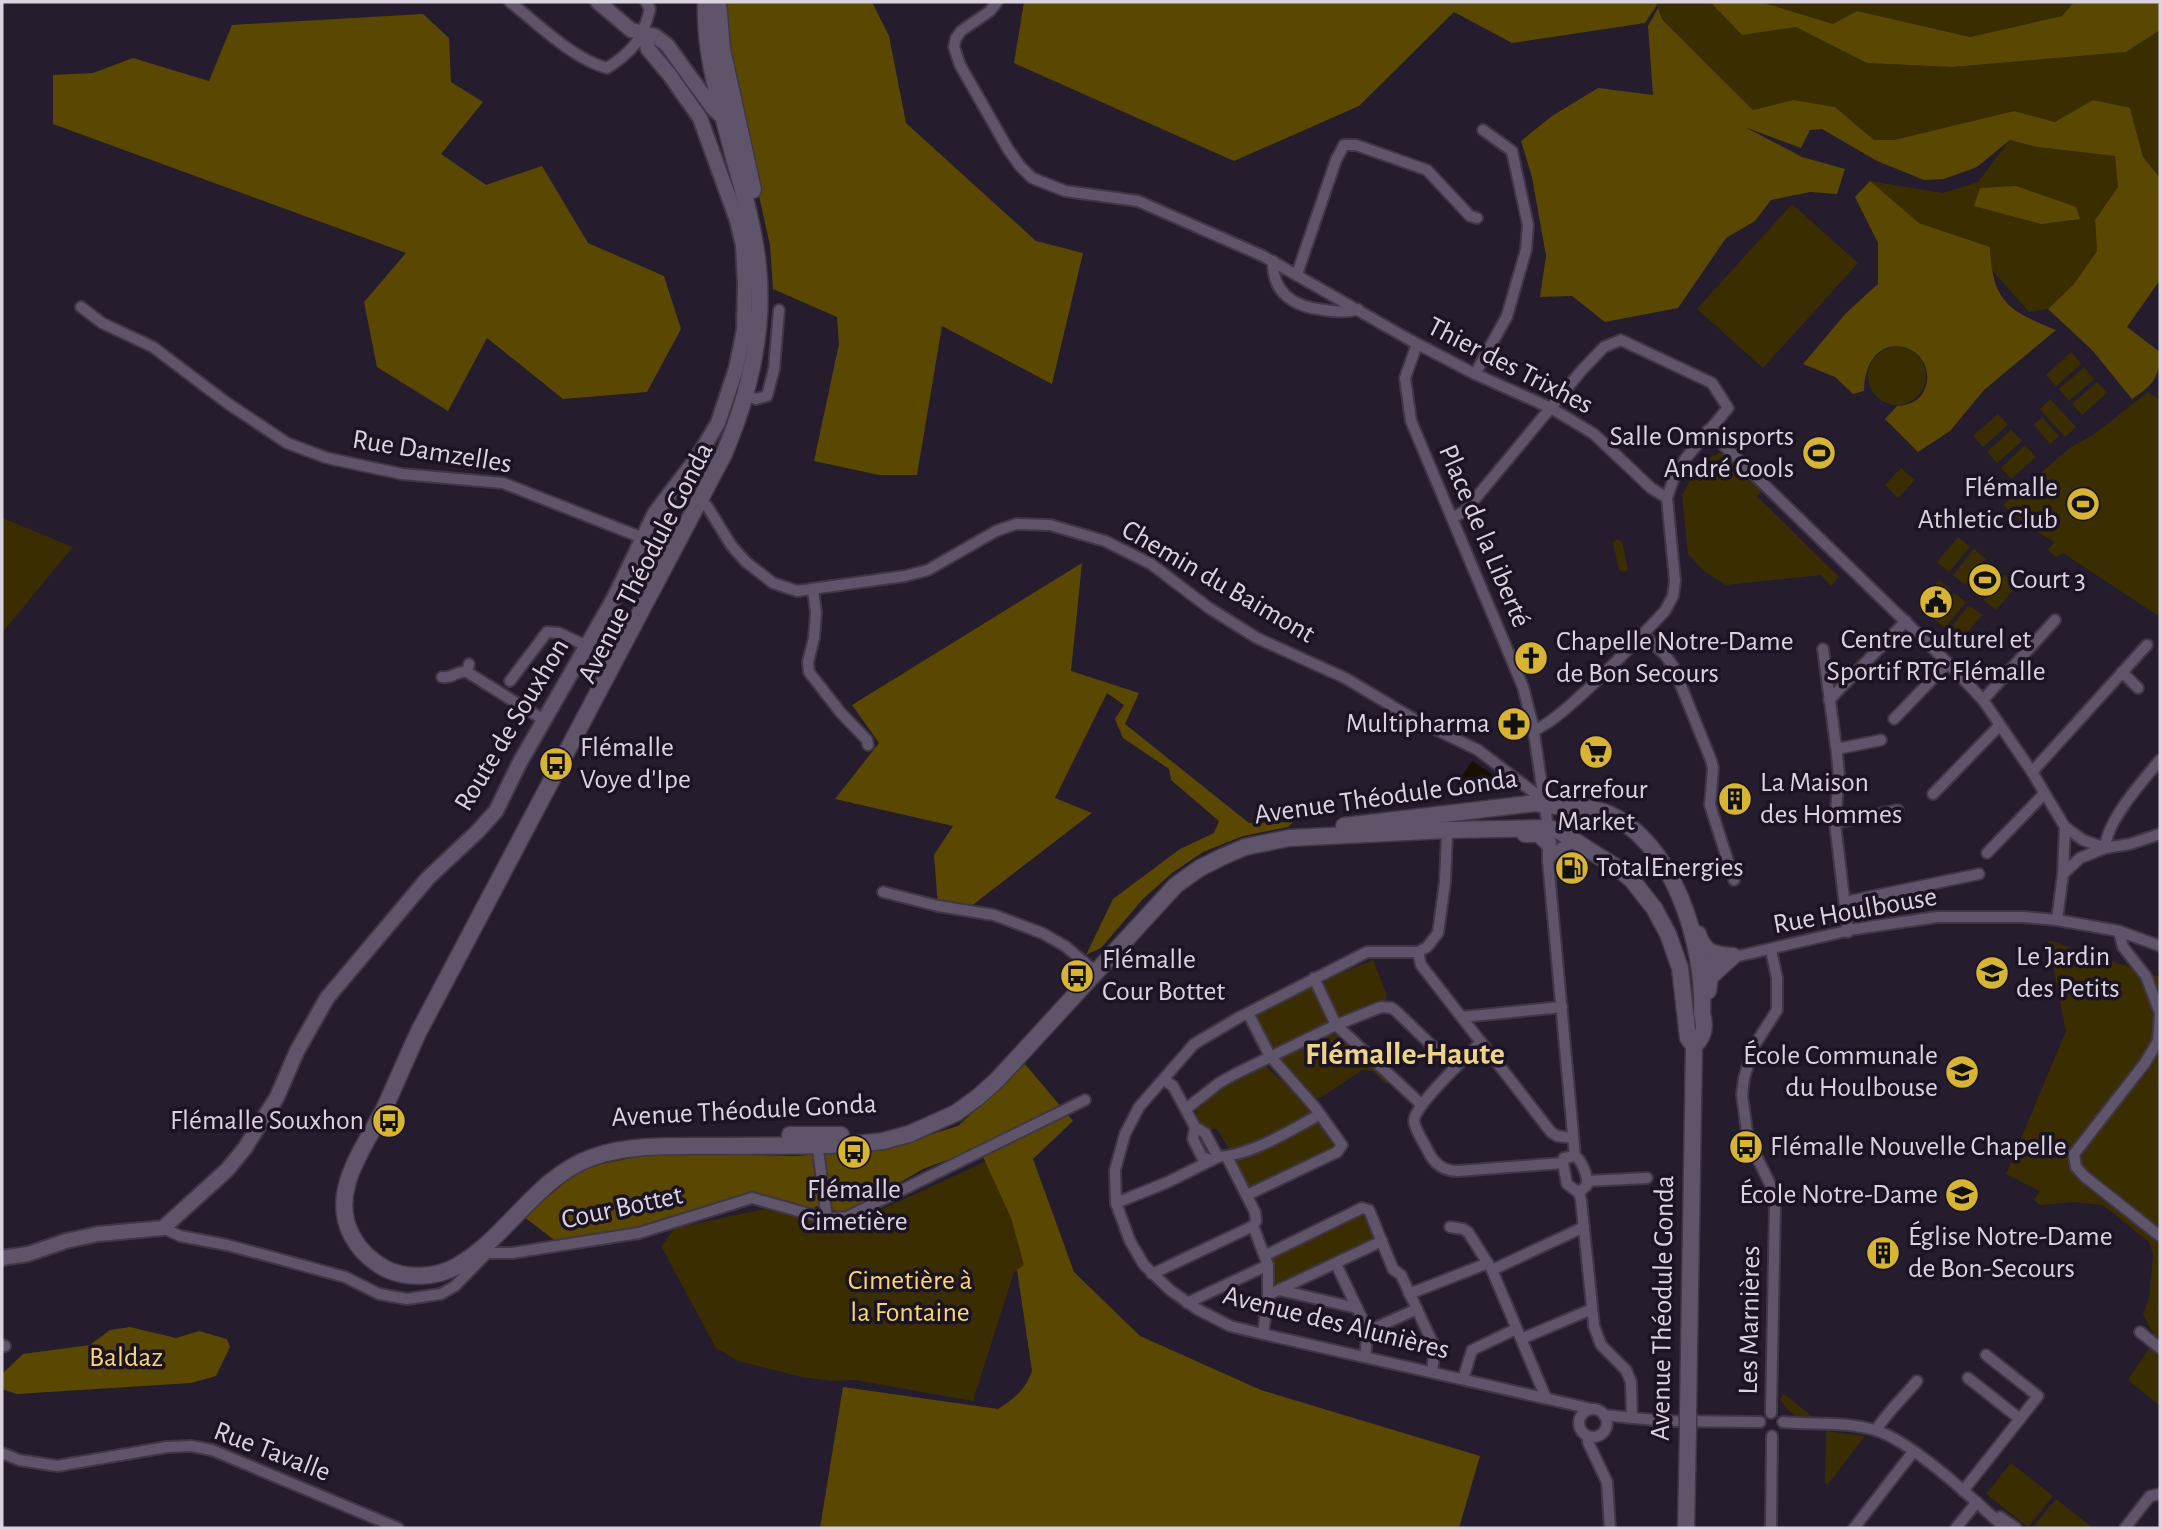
<svg xmlns="http://www.w3.org/2000/svg" width="2162" height="1530" font-family="'Alegreya Sans',sans-serif">
	<style>
		.green { fill: #3a2e00 }
		.forest { fill: #5a4800 }
		.water { fill: #181000 }
		.lines { fill: none; stroke-linecap: round; stroke-linejoin: round }
		.minor-casing { stroke: #3f3746; stroke-width: 14 }
		.tertiary-casing { stroke: #3f3746; stroke-width: 18 }
		.secondary-casing { stroke: #3f3746; stroke-width: 19 }
		.minor { stroke: #5f5469; stroke-width: 10 }
		.tertiary { stroke: #5f5469; stroke-width: 14 }
		.secondary { stroke: #5f5469; stroke-width: 16 }
		.secondary-bridge-casing { stroke: #3f3746; stroke-width: 19; stroke-linecap: butt }
		.secondary-bridge { stroke: #5f5469; stroke-width: 16 }
		.labels { text-anchor: middle; dominant-baseline: central; stroke-width: 7; stroke-linejoin: round; paint-order: stroke }
		.street-label { font-size: 28px; fill: #dad4e0; stroke: #1c1324 }
		.poi-label { font-size: 28px; fill: #dad4e0; stroke: #1c1324; text-anchor: start }
		.park-label { font-size: 28px; fill: #fad968; stroke: #1c1324 }
		.quarter-label { font-size: 32px; font-weight: bold; fill: #edd588; stroke: #1c1324 }
	</style>
	<rect width="100%" height="100%" fill="#251c2d"/>
	<g class="green">
		<polygon points="1656,2 1710,2 1742,35 1796,27 1868,63 1952,67 2126,52 2160,30 2160,178 2143,157 2130,108 2055,122 2014,111 1894,140 1874,140 1835,107 1793,100 1753,110 1662,18"/>
		<polygon points="1761,2 2074,2 2062,16 1970,37 1857,11 1833,24"/>
		<polygon points="2010,140 2037,147 2115,156 2118,187 2095,220 2097,251 2074,284 2048,309 2029,312 1991,269 1990,247 1919,223 1870,181 1943,193 1978,182"/>
		<polygon points="1792,204 1858,263 1763,368 1697,309"/>
		<circle cx="1897" cy="376" r="29"/>
		<polygon points="2071,352 2081,364 2056,386 2046,375"/>
		<polygon points="2084,367 2094,379 2069,401 2059,389"/>
		<polygon points="2097,382 2107,393 2082,415 2072,404"/>
		<polygon points="2148,392 2160,400 2160,617 2063,553 2056,557 2048,550 2054,542 2021,521 2003,505 2071,447 2093,435"/>
		<polygon points="2050,399 2076,427 2065,437 2040,409"/>
		<polygon points="1998,414 2008,425 1983,447 1973,436"/>
		<polygon points="2042,417 2059,436 2050,444 2034,425"/>
		<polygon points="2011,430 2022,441 1997,463 1987,452"/>
		<polygon points="2025,445 2036,457 2011,479 2001,468"/>
		<polygon points="1725,451 1762,492 1757,496 1839,577 1831,586 1821,575 1726,585 1705,572 1688,554 1682,495 1701,461"/>
		<polygon points="1901,468 1915,480 1898,498 1885,485"/>
		<polygon points="2,518 73,547 2,633"/>
		<polygon points="1958,537 1970,547 1949,572 1937,562"/>
		<polygon points="1617,539 1622,541 1628,569 1625,572 1619,570 1613,542"/>
		<polygon points="1974,549 1986,559 1965,585 1953,575"/>
		<polygon points="1989,562 2002,572 1981,598 1969,588"/>
		<polygon points="2005,575 2017,585 1996,610 1984,600"/>
		<polygon points="1939,580 1951,590 1930,615 1918,605"/>
		<polygon points="1954,593 1966,602 1945,628 1933,618"/>
		<polygon points="1969,605 1982,615 1960,641 1948,631"/>
		<polygon points="2048,940 2160,977 2160,1406 2128,1380 2156,1338 2143,1314 2149,1299 2153,1255 2149,1242 2103,1205 2074,1202 2040,1205 2034,1200 2040,1191 2006,1174 2066,1031"/>
		<polygon points="1373,960 1386,993 1386,1000 1339,1020 1320,986 1330,978"/>
		<polygon points="1311,987 1313,987 1330,1023 1273,1051 1256,1019 1257,1014"/>
		<polygon points="1334,1029 1392,1080 1386,1084 1373,1071 1362,1070 1320,1098 1313,1098 1280,1058"/>
		<polygon points="1262,1063 1281,1080 1286,1081 1289,1088 1311,1109 1311,1114 1263,1140 1229,1149 1217,1129 1209,1129 1197,1120 1196,1107 1223,1085"/>
		<polygon points="1316,1122 1335,1141 1334,1148 1249,1190 1233,1160"/>
		<polygon points="987,1161 1011,1218 1025,1266 1014,1272 973,1401 855,1380 833,1381 801,1377 738,1361 716,1348 661,1246 675,1228 764,1209 835,1223 833,1227 836,1230"/>
		<polygon points="1364,1212 1376,1239 1276,1289 1272,1287 1272,1257"/>
		<path d="M1784,1394L1813,1417V1418C1799,1422 1787,1411 1780,1399Z"/>
		<polygon points="1826,1431 1865,1436 1828,1484 1825,1483"/>
		<polygon points="2011,1463 2053,1496 2028,1527 1986,1494"/>
		<polygon points="2056,1499 2093,1528 2032,1528"/>
	</g>
	<g class="forest">
		<polygon points="722,2 872,2 889,36 906,123 1036,241 1083,253 1052,384 942,326 917,475 879,475 814,461 839,344 837,317 773,289 770,245 732,76"/>
		<polygon points="1024,2 1656,2 1657,5 1645,23 1512,43 1454,12 1359,106 1234,161 1014,63"/>
		<polygon points="1710,2 1761,2 1833,24 1857,11 1970,37 2062,16 2074,2 2160,2 2160,30 2126,52 1952,67 1867,63 1796,27 1742,35"/>
		<path d="M1658,8L1662,19L1753,110L1793,100L1835,107L1874,140H1894L2014,111L2055,122L2093,100L2130,108L2143,157L2160,178V280L2127,327L2160,352C2160,378 2152,386 2132,399L2093,351L2048,309L2074,284L2097,251L2095,220L2118,187L2115,156L2037,147L2010,140L1977,167L1944,179L1924,180L1877,161L1822,129L1810,130L1801,148L1745,127L1802,157L1845,169L1837,194L1810,192L1771,200L1755,221L1726,238L1678,308L1605,322L1572,296L1540,297L1546,256L1532,177L1521,141L1552,116L1598,88L1653,95L1648,26Z"/>
		<polygon points="423,14 449,38 451,82 483,102 441,154 486,185 542,166 588,243 664,276 681,329 647,392 563,399 487,338 448,411 377,367 364,302 406,253 53,124 53,75 93,73 133,58 209,81 232,25"/>
		<path d="M1870,181L1919,223L1990,247C1992,302 2009,311 2056,330L1984,390L1950,431L1918,452L1885,419L1897,406C1909,405 1919,401 1924,391C1944,346 1866,318 1864,391L1853,394L1835,377L1803,364L1846,313L1878,284V243L1855,197Z"/>
		<polygon points="2016,186 2076,207 2080,219 2041,224 1974,206 1980,188"/>
		<polygon points="1082,563 1071,671 1139,693 1125,724 1249,823 1293,822 1288,827 1243,836 1203,852 1172,873 1143,899 1101,948 1086,955 1113,899 1180,849 1214,833 1219,821 1171,780 1169,769 1123,738 1115,719 1124,705 1107,693 1055,798 1092,813 966,910 938,906 934,855 953,826 835,799 879,743 852,705"/>
		<path d="M1025,1064L1073,1121L1033,1159L1074,1272L1140,1336L1261,1390L1480,1456L1459,1528H820L843,1387L998,1409C1014,1399 1026,1389 1032,1371L1017,1270L1024,1265L1011,1218L979,1148L923,1169L863,1204L841,1212L816,1206L812,1210L752,1198L639,1233L561,1245L524,1217L582,1168L656,1153L795,1156L880,1150L958,1126Z"/>
		<polygon points="130,1327 176,1338 199,1331 227,1339 230,1347 216,1376 191,1383 17,1394 2,1389 2,1374 23,1354 90,1345 110,1330"/>
	</g>
	<polygon class="water" points="1472,761 1509,785 1506,789 1477,789 1476,794 1460,794 1456,785"/>
	<g class="lines">
		<g class="minor-casing">
			<g id="minor">
				<path d="M510,2C537,23 574,60 607,68C634,51 643,38 650,9L646,2"/>
				<polyline points="997,2 990,11 961,31 956,38 954,47 960,65 1008,149 1020,166 1032,178 1065,191 1138,201 1263,256 1410,340 1475,374 1551,408 1594,434 1651,488 1667,498"/>
				<path d="M1273,261C1272,294 1295,307 1324,310C1336,312 1347,313 1358,309"/>
				<polyline points="1297,274 1336,160 1344,145 1356,145 1427,170 1470,216 1477,218"/>
				<polyline points="81,307 102,323 153,347 227,403 287,443 327,458 402,474 503,483 643,538"/>
				<path d="M1417,344L1405,378L1411,421L1523,687L1533,726L1548,828V861L1575,1156C1582,1160 1588,1177 1587,1185L1579,1193"/>
				<polyline points="1475,374 1507,316 1526,250 1528,225 1512,151 1483,130"/>
				<polyline points="746,395 756,399 767,396 774,369 779,310"/>
				<polyline points="1708,430 1948,663 1983,700 2032,772 2065,827 2063,874 2057,920"/>
				<polyline points="699,501 707,506 731,545 746,562 773,583 797,591 905,576 928,570 996,531 1016,524 1050,525 1105,541 1151,564 1209,608 1257,638 1345,678 1414,719 1478,750 1536,794 1542,795"/>
				<path d="M1452,518L1465,511L1582,370L1604,347L1621,340L1712,383L1728,408L1686,458L1673,480L1667,498L1675,581L1673,596L1665,611C1642,635 1560,723 1534,730"/>
				<polyline points="813,590 816,613 814,638 808,662 809,672 841,713 867,740 868,745"/>
				<polyline points="1643,634 1665,655 1673,666 1711,760 1713,768 1710,805 1734,880"/>
				<polyline points="1823,649 1837,754 1839,775 1835,823 1848,932"/>
				<polyline points="469,664 467,672 544,720"/>
				<polyline points="2122,672 2138,688"/>
				<path d="M442,677C452,679 458,670 467,672"/>
				<polyline points="510,681 547,632 559,633 587,646"/>
				<polyline points="1829,700 1906,621"/>
				<polyline points="1983,700 2055,620"/>
				<polyline points="1894,719 1948,663"/>
				<polyline points="1837,749 1881,740"/>
				<polyline points="2032,772 2147,645"/>
				<polyline points="1933,794 1999,726"/>
				<polyline points="1835,823 1898,810"/>
				<polyline points="2065,827 2083,840 2105,848"/>
				<polyline points="1447,835 1445,882 1438,933 1427,947 1418,952 1367,952 1238,1018 1194,1044 1139,1107 1125,1134 1115,1170 1116,1203 1130,1241 1144,1265 1170,1290 1197,1309 1230,1326 1263,1334 1592,1409"/>
				<path d="M2105,848C2107,820 2142,782 2160,760"/>
				<polyline points="1987,853 2044,794"/>
				<path d="M1548,861C1556,849 1564,845 1577,842"/>
				<polyline points="2063,874 2080,858 2105,848 2130,844 2160,834"/>
				<polyline points="883,892 938,906 994,915 1042,933 1065,946 1096,972"/>
				<polyline points="1845,902 1979,874"/>
				<polyline points="2119,931 2123,947 2146,976 2160,1013"/>
				<polyline points="1771,950 1777,978 1777,1010 1754,1046 1744,1078 1742,1095 1748,1139 1771,1186 1775,1205 1771,1413"/>
				<polyline points="1418,952 1421,965 1551,1132 1557,1136 1573,1138"/>
				<polyline points="1700,965 1855,929 1937,917 2024,917 2057,920 2119,931 2160,946"/>
				<polyline points="1314,978 1336,1025 1422,1105"/>
				<polyline points="2160,1014 2158,1041 2145,1063 2074,1154 2076,1167 2084,1176 2160,1236"/>
				<polyline points="1462,1017 1562,1007"/>
				<path d="M1481,1042C1469,1055 1414,1105 1414,1121C1415,1130 1424,1143 1428,1151C1434,1164 1443,1171 1458,1171L1563,1163"/>
				<path d="M1164,1080L1173,1086L1195,1127L1205,1133L1218,1157C1252,1155 1289,1131 1319,1115"/>
				<polyline points="1186,1109 1219,1083 1235,1074 1336,1025 1381,1007 1392,1008 1396,1011 1455,1068"/>
				<polyline points="1195,1127 1193,1139 1202,1157 1211,1160"/>
				<polyline points="817,1142 827,1219"/>
				<polyline points="1575,1156 1564,1158 1563,1163 1567,1184 1579,1193 1581,1200 1594,1326 1601,1345 1626,1370 1631,1382 1632,1418"/>
				<polyline points="1227,1157 1255,1212 1256,1221 1253,1226"/>
				<polyline points="1587,1181 1647,1178"/>
				<polyline points="1247,1195 1337,1152 1342,1145 1314,1106 1270,1056 1248,1013"/>
				<polyline points="1116,1203 1168,1182 1218,1157"/>
				<polyline points="1253,1226 1268,1265 1268,1295 1263,1334"/>
				<polyline points="1450,1227 1463,1229 1468,1232 1492,1270 1546,1398"/>
				<polyline points="163,1228 180,1236 227,1245 272,1257 345,1277 379,1294 407,1299 441,1294 455,1286 487,1253 512,1253 639,1233 752,1198 827,1219 847,1217 1085,1100"/>
				<polyline points="1266,1255 1362,1208 1369,1210 1393,1269 1401,1275 1435,1348 1432,1371"/>
				<polyline points="1336,1264 1357,1308"/>
				<polyline points="1492,1270 1584,1227"/>
				<polyline points="1152,1274 1253,1226"/>
				<polyline points="1279,1290 1357,1308 1368,1331 1365,1356"/>
				<polyline points="1409,1294 1488,1263"/>
				<polyline points="1268,1295 1382,1241"/>
				<polyline points="1187,1303 1268,1265"/>
				<polyline points="1368,1331 1417,1309"/>
				<polyline points="2140,1332 2160,1348"/>
				<polyline points="1521,1339 1592,1309"/>
				<polyline points="2,1345 5,1346"/>
				<polyline points="1968,1378 2020,1419"/>
				<polyline points="1463,1379 1472,1350 1516,1329"/>
				<circle cx="1593" cy="1423" r="14"/>
				<polyline points="1604,1415 1664,1421 1760,1422"/>
				<path d="M1783,1422C1813,1425 1845,1421 1875,1430C1913,1442 1974,1500 2005,1528"/>
				<path d="M1876,1430C1888,1411 1903,1398 1917,1381"/>
				<polyline points="1588,1436 1588,1442 1607,1482 1610,1528"/>
				<polyline points="2,1453 19,1460 57,1466 167,1447 191,1446 212,1450 398,1528"/>
				<polyline points="1963,1491 2038,1396 1986,1355"/>
				<polyline points="2000,1517 2016,1528"/>
				<polyline points="1771,1528 1772,1436"/>
				<polyline points="1854,1528 1913,1452"/>
				<polyline points="1956,1528 1977,1502"/>
				<polyline points="2125,1528 2150,1496 2160,1494"/>
			</g>
		</g>
		<g class="tertiary-casing">
			<g id="tertiary">
				<polyline points="598,2 631,30 655,36 667,45 712,107 723,118"/>
				<polyline points="2,1258 28,1254 66,1241 98,1234 163,1228 227,1170 245,1148 277,1097 297,1051 327,998 428,878 477,832 496,811 520,762 613,600 655,513 697,458 718,423 736,369 744,330 745,283 743,245 737,220 700,118 669,74 648,49 644,32"/>
			</g>
		</g>
		<g class="secondary-casing">
			<g id="secondary">
				<path d="M706,2C704,50 718,96 730,143C741,184 754,225 758,267C765,332 749,395 724,454L419,1031C407,1057 396,1083 384,1109C365,1147 328,1192 352,1236C360,1251 371,1261 386,1269C407,1279 436,1278 457,1266C508,1237 536,1177 593,1157C631,1144 674,1146 714,1146C762,1146 810,1146 857,1144L883,1141L909,1134L956,1113L978,1097L997,1080L1176,885L1200,868L1224,856L1245,847L1289,838L1447,830L1548,828L1559,831L1616,867L1632,880L1654,908L1668,934L1680,968L1688,1038L1694,1046L1688,1413"/>
				<polyline points="718,2 722,49 753,190"/>
				<path d="M1344,826L1536,803C1558,809 1582,804 1604,812C1674,839 1705,946 1702,1014C1706,1027 1704,1037 1694,1046"/>
				<polyline points="1525,834 1539,834 1548,843"/>
				<path d="M1698,934C1704,953 1715,955 1733,956"/>
				<polyline points="1708,991 1710,977 1733,956"/>
				<polyline points="790,1135 841,1135"/>
				<polyline points="1686,1528 1688,1430"/>
			</g>
		</g>
		<use href="#minor" class="minor"/>
		<use href="#tertiary" class="tertiary"/>
		<use href="#secondary" class="secondary"/>
		<g class="secondary-bridge-casing">
			<polyline id="secondary-bridge" points="1688,1430 1688,1413"/>
		</g>
		<use href="#secondary-bridge" class="secondary-bridge"/>
	</g>
	<defs>
		<g id="stadium-disc" transform="scale(1.75)"><circle r="9.5" fill="#d7b434" stroke="#1c1324"/><path d="M0-5a6.5 5 0 1 0 0 10a6.5 5 0 1 0 0-10ZM-3.5-1.8h7v3.6h-7Z" fill="#111"/></g>
		<g id="civic-disc" transform="scale(1.75)"><circle r="9.5" fill="#d7b434" stroke="#1c1324"/><path d="M-.6-6.5H3V-4.5H.6V-3L4-1V1h2V6H-6V1h2V-1L-.6-3ZM-1.2 2.5V6h2.4V2.5Z" fill="#111"/></g>
		<g id="church-disc" transform="scale(1.75)"><circle r="9.5" fill="#d7b434" stroke="#1c1324"/><path d="M-1.2-6h2.4v3.5h3.3v2.4h-3.3V6h-2.4V-.1h-3.3v-2.4h3.3Z" fill="#111"/></g>
		<g id="pharmacy-disc" transform="scale(1.75)"><circle r="9.5" fill="#d7b434" stroke="#1c1324"/><path d="M-2-6h4v4h4v4h-4v4h-4v-4h-4v-4h4Z" fill="#111"/></g>
		<g id="supermarket-disc" transform="scale(1.75)"><circle r="9.5" fill="#d7b434" stroke="#1c1324"/><path d="M-6-5.5h2.5l.6 2H6L4.5 2H-2.5L-4.4-4H-6ZM-1.5 3.2a1.3 1.3 0 1 0 .1 0ZM3 3.2a1.3 1.3 0 1 0 .1 0Z" fill="#111"/></g>
		<g id="bus-disc" transform="scale(1.75)"><circle r="9.5" fill="#d7b434" stroke="#1c1324"/><path d="M-5-6H5V4H4V6H2V4H-2V6H-4V4H-5ZM-3.5-4V0h7V-4ZM-3.5 1.2v1.5H-2V1.2ZM2 1.2v1.5H3.5V1.2Z" fill="#111"/></g>
		<g id="building-disc" transform="scale(1.75)"><circle r="9.5" fill="#d7b434" stroke="#1c1324"/><path d="M-4-6H4V6H1V3H-1V6H-4ZM-2.5-4.3h1.7v1.8h-1.7ZM.8-4.3h1.7v1.8H.8ZM-2.5-1h1.7V.8h-1.7ZM.8-1h1.7V.8H.8Z" fill="#111"/></g>
		<g id="fuel-disc" transform="scale(1.75)"><circle r="9.5" fill="#d7b434" stroke="#1c1324"/><path d="M-5.5-6h7V0h2V4h1.3V-2.5L3-4.5l.8-.8L6-3V5H2.5V1h-1V6h-7ZM-4.2-4.7v3.2H.2V-4.7Z" fill="#111"/></g>
		<g id="school-disc" transform="scale(1.75)"><circle r="9.5" fill="#d7b434" stroke="#1c1324"/><path d="M0-5L7-2L0 1L-7-2ZM-4 1L0 2.5L4 1V4Q0 6-4 4Z" fill="#111"/></g>
	</defs>
	<g fill-rule="evenodd">
		<use href="#stadium-disc" x="1819" y="453"/>
		<use href="#stadium-disc" x="2083" y="504"/>
		<use href="#stadium-disc" x="1985" y="580"/>
		<use href="#civic-disc" x="1936" y="602"/>
		<use href="#church-disc" x="1531" y="658"/>
		<use href="#pharmacy-disc" x="1514" y="724"/>
		<use href="#supermarket-disc" x="1596" y="752"/>
		<use href="#bus-disc" x="556" y="764"/>
		<use href="#building-disc" x="1735" y="799"/>
		<use href="#fuel-disc" x="1572" y="868"/>
		<use href="#school-disc" x="1992" y="973"/>
		<use href="#bus-disc" x="1077" y="976"/>
		<use href="#school-disc" x="1962" y="1072"/>
		<use href="#bus-disc" x="389" y="1121"/>
		<use href="#bus-disc" x="1746" y="1147"/>
		<use href="#bus-disc" x="854" y="1152"/>
		<use href="#school-disc" x="1962" y="1195"/>
		<use href="#building-disc" x="1883" y="1253"/>
	</g>
	<g class="labels">
		<g class="street-label">
			<text transform="translate(1510 366) rotate(27)">Thier des Trixhes</text>
			<text transform="translate(432 452) rotate(9)">Rue Damzelles</text>
			<text transform="translate(1484 536) rotate(67)">Place de la Liberté</text>
			<text transform="translate(646 563) rotate(-63)">Avenue Théodule Gonda</text>
			<text transform="translate(1218 582) rotate(30)">Chemin du Baimont</text>
			<text transform="translate(512 725) rotate(-59)">Route de Souxhon</text>
			<text transform="translate(1386 797) rotate(-8)">Avenue Théodule Gonda</text>
			<text transform="translate(1855 911) rotate(-10)">Rue Houlbouse</text>
			<text transform="translate(744 1111) rotate(-3)">Avenue Théodule Gonda</text>
			<text transform="translate(622 1208) rotate(-12)">Cour Bottet</text>
			<text transform="translate(1663 1308) rotate(-89)">Avenue Théodule Gonda</text>
			<text transform="translate(1750 1320) rotate(-89)">Les Marnières</text>
			<text transform="translate(1336 1323) rotate(14)">Avenue des Alunières</text>
			<text transform="translate(272 1452) rotate(21)">Rue Tavalle</text>
		</g>
		<g class="poi-label">
			<text x="1794" y="437" text-anchor="end">Salle Omnisports<tspan x="1794" dy="32">André Cools</tspan></text>
			<text x="2058" y="488" text-anchor="end">Flémalle<tspan x="2058" dy="32">Athletic Club</tspan></text>
			<text x="2010" y="580">Court 3</text>
			<text x="1936" y="640" text-anchor="middle">Centre Culturel et<tspan x="1936" dy="32">Sportif RTC Flémalle</tspan></text>
			<text x="1556" y="642">Chapelle Notre-Dame<tspan x="1556" dy="32">de Bon Secours</tspan></text>
			<text x="1490" y="724" text-anchor="end">Multipharma</text>
			<text x="580" y="748">Flémalle<tspan x="580" dy="32">Voye d'Ipe</tspan></text>
			<text x="1760" y="783">La Maison<tspan x="1760" dy="32">des Hommes</tspan></text>
			<text x="1596" y="790" text-anchor="middle">Carrefour<tspan x="1596" dy="32">Market</tspan></text>
			<text x="1596" y="868">TotalEnergies</text>
			<text x="2016" y="957">Le Jardin<tspan x="2016" dy="32">des Petits</tspan></text>
			<text x="1102" y="960">Flémalle<tspan x="1102" dy="32">Cour Bottet</tspan></text>
			<text x="1938" y="1056" text-anchor="end">École Communale<tspan x="1938" dy="32">du Houlbouse</tspan></text>
			<text x="364" y="1121" text-anchor="end">Flémalle Souxhon</text>
			<text x="1770" y="1147">Flémalle Nouvelle Chapelle</text>
			<text x="854" y="1190" text-anchor="middle">Flémalle<tspan x="854" dy="32">Cimetière</tspan></text>
			<text x="1938" y="1195" text-anchor="end">École Notre-Dame</text>
			<text x="1908" y="1237">Église Notre-Dame<tspan x="1908" dy="32">de Bon-Secours</tspan></text>
		</g>
		<g class="park-label">
			<text x="910" y="1281">Cimetière à<tspan x="910" dy="32">la Fontaine</tspan></text>
			<text x="126" y="1358">Baldaz</text>
		</g>
		<g class="quarter-label">
			<text x="1405" y="1054">Flémalle-Haute</text>
		</g>
	</g>
	<rect width="2162" height="1530" fill="none" stroke="#dad4e0" stroke-width="7"/>
</svg>
